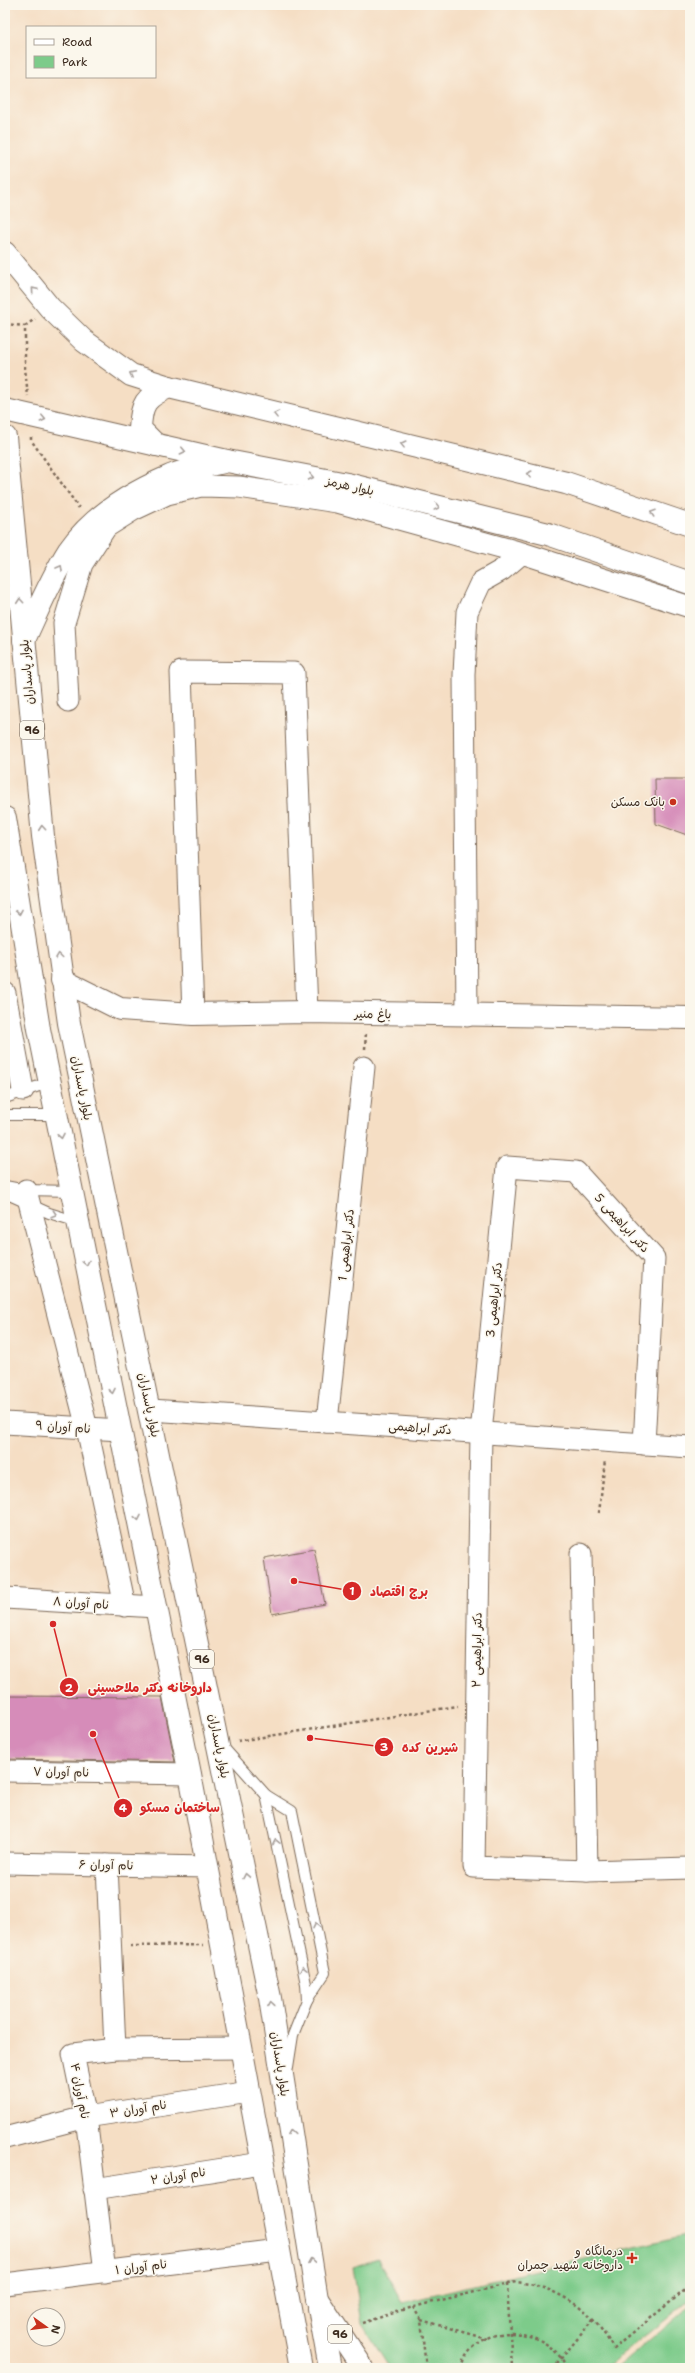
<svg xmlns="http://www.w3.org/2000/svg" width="695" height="2373" font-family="'Shantell Sans','Playpen Sans Arabic',sans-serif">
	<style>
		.green { fill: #7dcb8a; stroke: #5c7a54 }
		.building { fill: #d68cb9 }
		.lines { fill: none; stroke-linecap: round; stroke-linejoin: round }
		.lane-casing { stroke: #7c6958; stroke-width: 12 }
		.street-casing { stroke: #7c6958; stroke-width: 23 }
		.secondary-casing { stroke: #7c6958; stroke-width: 24 }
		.primary-casing { stroke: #7c6958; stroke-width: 24 }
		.highway-casing { stroke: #7c6958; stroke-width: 24 }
		.path { stroke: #7c6958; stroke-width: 2.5; stroke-dasharray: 3 3; stroke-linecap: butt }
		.lane { stroke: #fff; stroke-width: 10 }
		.street { stroke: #fff; stroke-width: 21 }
		.secondary { stroke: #fff; stroke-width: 22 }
		.primary { stroke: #fff; stroke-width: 22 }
		.highway { stroke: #fff; stroke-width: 22 }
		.oneway { stroke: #a79f9a }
		.poi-dot { fill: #c8321e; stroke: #fbf7ec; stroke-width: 1.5 }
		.labels { text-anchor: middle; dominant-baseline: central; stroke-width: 3; stroke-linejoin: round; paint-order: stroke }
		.shield { fill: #fbf7ec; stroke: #75685c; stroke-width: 1 }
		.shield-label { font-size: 11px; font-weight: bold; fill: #3b2a1e }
		.street-label { font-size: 12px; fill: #3b2a1e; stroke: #fbf7ec }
		.poi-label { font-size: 12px; fill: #3b2a1e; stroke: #fbf7ec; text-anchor: end }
		.leader { fill: none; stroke: #d62828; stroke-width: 1.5 }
		.callout-dot { fill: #d62828; stroke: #fbf7ec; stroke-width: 1.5 }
		.mark-label { font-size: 12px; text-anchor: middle; font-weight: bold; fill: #fff }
		.callout-label { font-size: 13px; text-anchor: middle; font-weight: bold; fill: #d62828; stroke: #fbf7ec; stroke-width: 3; stroke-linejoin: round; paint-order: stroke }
	</style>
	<rect width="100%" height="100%" fill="#fbf7ec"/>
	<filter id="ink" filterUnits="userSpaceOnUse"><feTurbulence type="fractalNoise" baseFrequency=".025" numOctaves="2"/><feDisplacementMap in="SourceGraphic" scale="8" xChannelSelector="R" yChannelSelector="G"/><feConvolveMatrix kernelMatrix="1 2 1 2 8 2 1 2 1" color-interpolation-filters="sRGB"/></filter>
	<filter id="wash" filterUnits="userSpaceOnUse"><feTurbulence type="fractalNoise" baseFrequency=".012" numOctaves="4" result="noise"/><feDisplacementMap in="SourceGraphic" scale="16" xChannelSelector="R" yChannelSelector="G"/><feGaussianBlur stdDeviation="0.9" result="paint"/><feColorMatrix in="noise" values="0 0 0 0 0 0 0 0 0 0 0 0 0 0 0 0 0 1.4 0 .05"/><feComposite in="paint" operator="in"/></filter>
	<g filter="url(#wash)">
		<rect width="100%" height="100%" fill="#f5dec4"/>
		<g class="green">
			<polygon points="690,2234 690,2299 605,2368 390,2368 362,2323 353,2267 378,2259 402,2302"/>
			<polygon points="690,2305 690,2368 617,2368"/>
		</g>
		<g id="blocks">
			<g class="building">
				<polygon points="655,779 690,779 690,836 656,824"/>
				<polygon points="314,1549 325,1604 272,1614 264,1558"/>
				<polygon points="5,1696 162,1697 175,1762 5,1759"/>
			</g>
		</g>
	</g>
	<g filter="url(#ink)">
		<use href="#blocks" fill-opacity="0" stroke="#7c6958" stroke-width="1"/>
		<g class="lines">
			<g class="lane-casing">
				<g id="lane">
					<polyline points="5,1098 50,1082"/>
					<polyline points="5,1115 56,1115"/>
					<polyline points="5,1186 26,1190 72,1191"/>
					<polyline points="5,1193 49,1213 78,1222"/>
					<polyline points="223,1747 266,1795 306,1984 307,2000 293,2035 288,2067"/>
					<polyline points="266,1795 292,1811 325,1973 307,2000"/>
				</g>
			</g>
			<g class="street-casing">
				<g id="street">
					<polyline points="68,701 64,623 82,564 106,527 133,510 167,494 201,486 239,487 337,502 522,553"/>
					<polyline points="5,993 23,1090"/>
					<polyline points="193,1014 181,672 294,673 307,1012"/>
					<polyline points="467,1016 464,675 467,612 481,582 502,570 522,553 690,607"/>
					<polyline points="26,1190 87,1428 125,1606"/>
					<polyline points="151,1410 690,1447"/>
					<polyline points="327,1422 364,1067"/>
					<polyline points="5,1423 120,1430"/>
					<polyline points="644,1444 654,1258 576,1172 507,1167 481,1433 474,1867 587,1871 690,1868"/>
					<polyline points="581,1554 587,1871"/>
					<polyline points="5,1598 156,1607"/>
					<polyline points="5,1771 190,1774"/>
					<polyline points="5,1863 207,1867"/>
					<polyline points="107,1865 115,2049"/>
					<polyline points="5,2138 86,2117 249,2092"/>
					<polyline points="94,2189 262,2163"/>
					<polyline points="105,2272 86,2117 73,2054 115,2049 241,2048"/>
					<polyline points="5,2284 278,2250"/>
				</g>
			</g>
			<g class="secondary-casing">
				<g id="secondary">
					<polyline points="5,410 227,461 347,484 548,534 690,583"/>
					<path d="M156,445L140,429C141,404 145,397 169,387L566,483L690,525"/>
					<polyline points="62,980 120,1009 193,1014 307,1012 690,1018"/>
				</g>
			</g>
			<g class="primary-casing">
				<g id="primary">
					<polyline points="317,2299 363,2368"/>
					<polyline points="319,2308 330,2368"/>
				</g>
			</g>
			<g class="highway-casing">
				<g id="highway">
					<polyline points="5,253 50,308 84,341 131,375 169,387"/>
					<polyline points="5,437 43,836 69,1023 270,1998 317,2299"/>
					<path d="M24,640C38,610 51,578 69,550C92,517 131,493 168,477C186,469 208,466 227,461"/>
					<polyline points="5,818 39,1029 190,1774 301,2368"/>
				</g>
			</g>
			<g class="path">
				<polyline points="5,324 25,326 25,368 28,396"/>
				<polyline points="25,326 35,319"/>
				<polyline points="31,437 31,440 79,508"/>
				<polyline points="365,1049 366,1032"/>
				<polyline points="599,1513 605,1460"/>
				<polyline points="238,1741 458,1706"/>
				<polyline points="130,1946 203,1945"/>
				<polyline points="507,2284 512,2367"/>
				<polyline points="413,2307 421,2320 426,2368"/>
				<polyline points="421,2320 487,2339"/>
				<path d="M362,2323L413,2307L516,2282C557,2286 596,2312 613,2349L690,2286"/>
				<path d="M460,2368C478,2319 546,2324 567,2368"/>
				<polyline points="506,2368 522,2368"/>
				<polyline points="553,2368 594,2319"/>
			</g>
			<use href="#lane" class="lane"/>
			<use href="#street" class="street"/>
			<use href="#secondary" class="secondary"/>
			<use href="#primary" class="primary"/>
			<use href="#highway" class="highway"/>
		</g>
		<defs><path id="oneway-chevron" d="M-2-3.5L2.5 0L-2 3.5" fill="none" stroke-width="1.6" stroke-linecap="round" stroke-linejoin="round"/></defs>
		<g class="oneway">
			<use href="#oneway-chevron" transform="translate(34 290) rotate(-131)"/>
			<use href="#oneway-chevron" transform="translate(132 374) rotate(-153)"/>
			<use href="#oneway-chevron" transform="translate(276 414) rotate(-166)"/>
			<use href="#oneway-chevron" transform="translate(43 419) rotate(13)"/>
			<use href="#oneway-chevron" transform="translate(403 444) rotate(-166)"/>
			<use href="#oneway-chevron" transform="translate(183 451) rotate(13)"/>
			<use href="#oneway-chevron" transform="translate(529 474) rotate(-166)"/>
			<use href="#oneway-chevron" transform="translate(311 477) rotate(11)"/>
			<use href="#oneway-chevron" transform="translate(437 507) rotate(14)"/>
			<use href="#oneway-chevron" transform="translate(653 513) rotate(-161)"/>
			<use href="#oneway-chevron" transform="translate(60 568) rotate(-61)"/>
			<use href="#oneway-chevron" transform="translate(20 601) rotate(-95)"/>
			<use href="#oneway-chevron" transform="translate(42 828) rotate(-95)"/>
			<use href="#oneway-chevron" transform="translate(19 912) rotate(80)"/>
			<use href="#oneway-chevron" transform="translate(59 956) rotate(-98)"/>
			<use href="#oneway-chevron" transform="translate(61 1136) rotate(79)"/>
			<use href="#oneway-chevron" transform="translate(54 1214) rotate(18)"/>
			<use href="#oneway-chevron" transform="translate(86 1263) rotate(79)"/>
			<use href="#oneway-chevron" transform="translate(112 1391) rotate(79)"/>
			<use href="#oneway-chevron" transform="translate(138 1518) rotate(79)"/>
			<use href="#oneway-chevron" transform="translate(276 1842) rotate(-102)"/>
			<use href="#oneway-chevron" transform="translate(246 1876) rotate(-101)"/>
			<use href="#oneway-chevron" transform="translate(316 1926) rotate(-102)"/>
			<use href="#oneway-chevron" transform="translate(303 1969) rotate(-102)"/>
			<use href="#oneway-chevron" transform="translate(271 2004) rotate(-99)"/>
			<use href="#oneway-chevron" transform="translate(291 2132) rotate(-99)"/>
			<use href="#oneway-chevron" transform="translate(311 2261) rotate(-99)"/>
		</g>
	</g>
	<g class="poi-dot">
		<circle cx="673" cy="802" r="4"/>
		<path d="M630 2252h4v4h4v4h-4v4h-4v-4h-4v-4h4z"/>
	</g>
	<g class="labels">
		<g class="shield">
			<rect x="20" y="721" width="24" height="18" rx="3"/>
			<rect x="190" y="1650" width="24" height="18" rx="3"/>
			<rect x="328" y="2325" width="24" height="18" rx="3"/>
		</g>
		<g class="shield-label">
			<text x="32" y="730">96</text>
			<text x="202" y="1659">96</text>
			<text x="340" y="2334">96</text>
		</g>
		<g class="street-label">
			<text transform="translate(350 486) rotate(13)">بلوار هرمز</text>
			<text transform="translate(27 672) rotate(-95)">بلوار پاسداران</text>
			<text transform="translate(373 1014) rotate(1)">باغ منیر</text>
			<text transform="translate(82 1088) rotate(79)">بلوار پاسداران</text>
			<text transform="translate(622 1223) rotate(48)">دکتر ابراهیمی 5</text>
			<text transform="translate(346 1245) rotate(-84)">دکتر ابراهیمی 1</text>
			<text transform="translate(494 1300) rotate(-84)">دکتر ابراهیمی 3</text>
			<text transform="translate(149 1405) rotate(78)">بلوار پاسداران</text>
			<text transform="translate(63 1427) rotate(4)">نام آوران ۹</text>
			<text transform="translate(420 1428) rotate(4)">دکتر ابراهیمی</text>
			<text transform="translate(81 1603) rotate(4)">نام آوران ۸</text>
			<text transform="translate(477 1650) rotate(-89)">دکتر ابراهیمی ۲</text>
			<text transform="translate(219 1746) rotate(79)">بلوار پاسداران</text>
			<text transform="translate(61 1772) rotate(1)">نام آوران ۷</text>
			<text transform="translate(106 1865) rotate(1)">نام آوران ۶</text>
			<text transform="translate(280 2064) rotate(81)">بلوار پاسداران</text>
			<text transform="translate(80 2091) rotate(79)">نام آوران ۴</text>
			<text transform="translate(138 2109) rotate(-9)">نام آوران ۳</text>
			<text transform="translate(178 2176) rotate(-9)">نام آوران ۲</text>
			<text transform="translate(141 2267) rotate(-7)">نام آوران ۱</text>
		</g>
		<g class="poi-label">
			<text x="665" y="802">بانک مسکن</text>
			<text x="623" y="2251">درمانگاه و<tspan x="623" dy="14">داروخانه شهید چمران</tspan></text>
		</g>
	</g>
	<path class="leader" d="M294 1581L352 1591M53 1624L69 1687M310 1738L384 1747M93 1734L123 1808"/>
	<g class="callout-dot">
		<circle cx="294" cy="1581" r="4"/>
		<circle cx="53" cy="1624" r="4"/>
		<circle cx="310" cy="1738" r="4"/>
		<circle cx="93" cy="1734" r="4"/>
		<circle cx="352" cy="1591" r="10"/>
		<circle cx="69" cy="1687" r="10"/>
		<circle cx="384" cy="1747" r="10"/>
		<circle cx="123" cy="1808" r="10"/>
	</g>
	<g class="mark-label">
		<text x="352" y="1595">1</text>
		<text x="69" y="1692">2</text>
		<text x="384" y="1751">3</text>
		<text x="123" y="1812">4</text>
	</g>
	<g class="callout-label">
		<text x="399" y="1596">برج اقتصاد</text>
		<text x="150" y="1692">داروخانه دکتر ملاحسینی</text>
		<text x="430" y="1752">شیرین کده</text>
		<text x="180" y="1812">ساختمان مسکو</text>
	</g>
	<rect width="695" height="2373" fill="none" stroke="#fbf7ec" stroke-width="20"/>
	<rect x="26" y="26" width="130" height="52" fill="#fbf7ec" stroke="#aea59a"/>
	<rect x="34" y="39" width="20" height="6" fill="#ffffff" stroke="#aea59a"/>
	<text x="62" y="46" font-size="12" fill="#3b2a1e">Road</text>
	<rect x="34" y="56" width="20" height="12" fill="#7dcb8a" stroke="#aea59a"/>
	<text x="62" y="66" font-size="12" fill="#3b2a1e">Park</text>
	<g transform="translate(46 2327) rotate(104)"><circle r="19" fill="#fbf7ec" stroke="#aea59a"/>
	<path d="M0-3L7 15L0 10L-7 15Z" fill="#c8321e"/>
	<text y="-6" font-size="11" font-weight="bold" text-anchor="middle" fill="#3b2a1e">N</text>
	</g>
</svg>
